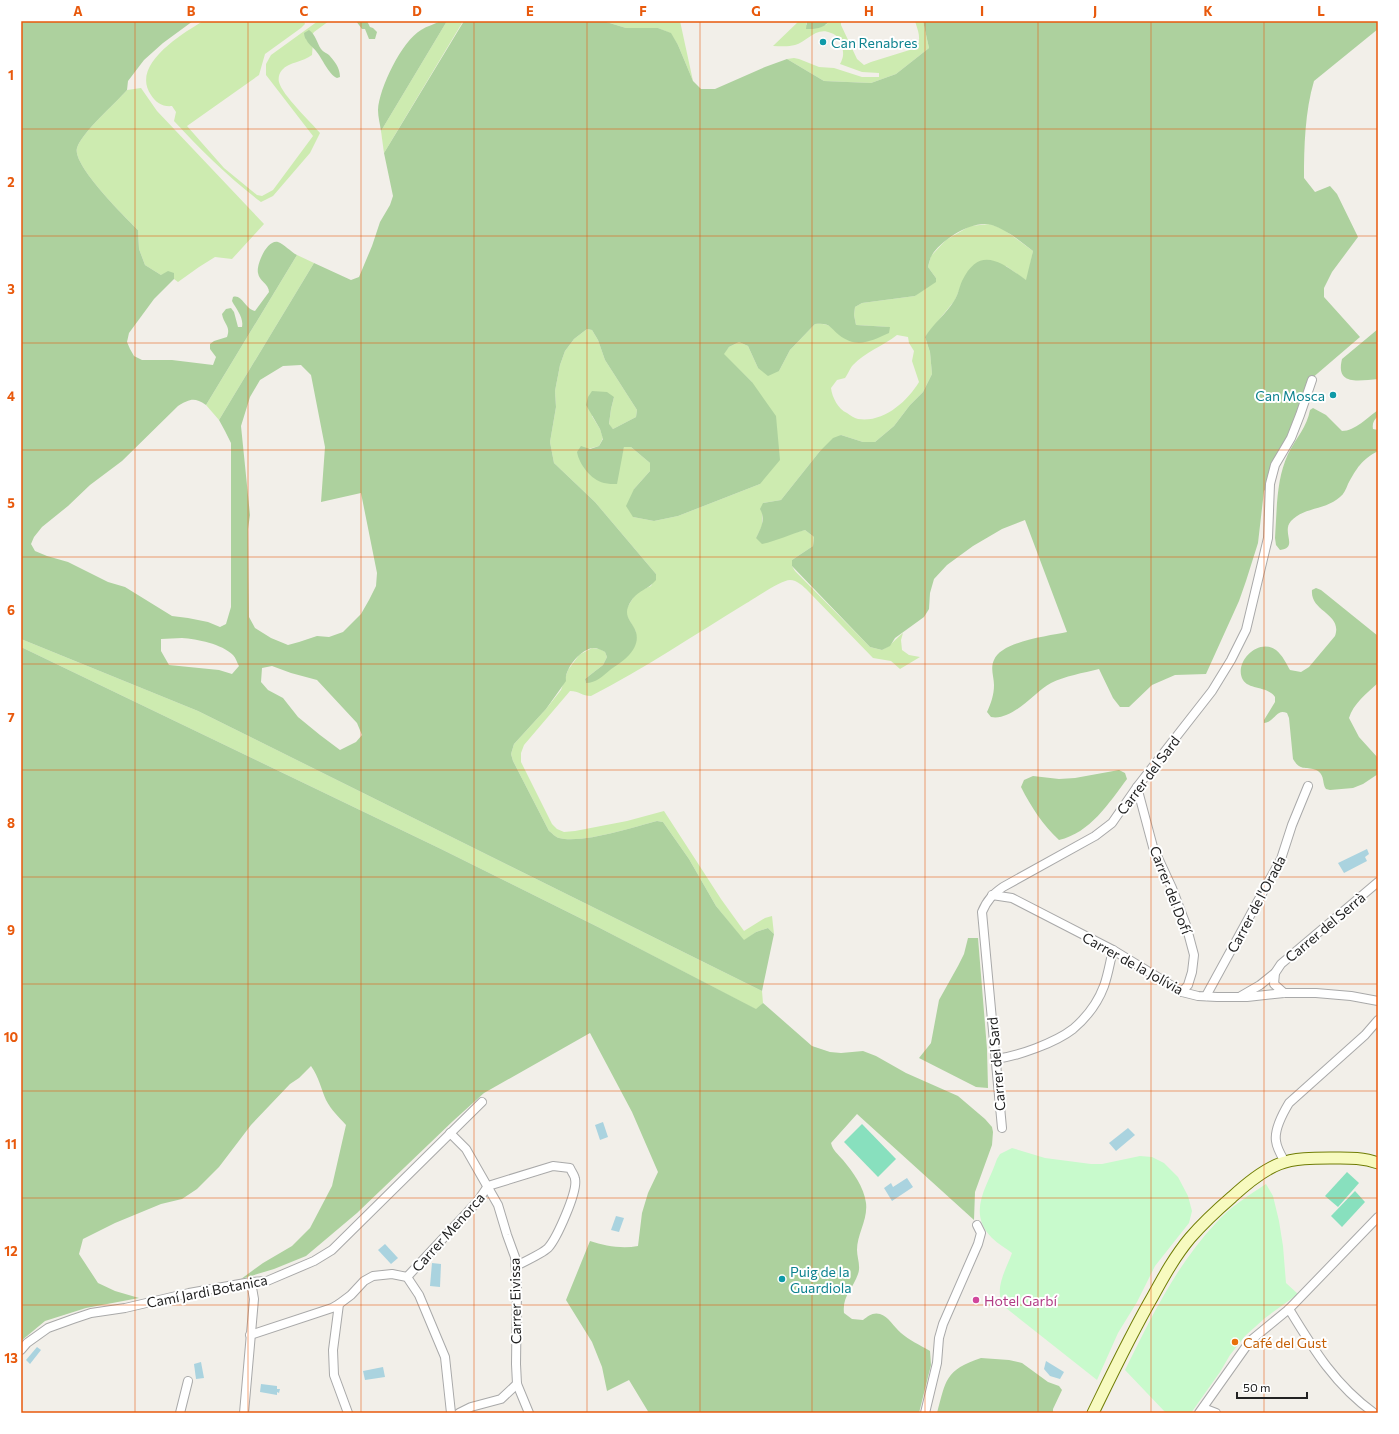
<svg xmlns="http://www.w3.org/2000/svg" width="1399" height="1434" font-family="Commissioner,sans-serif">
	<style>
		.grass { fill: #cdebb0; fill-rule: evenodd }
		.forest { fill: #add19e; fill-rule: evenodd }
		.park { fill: #c8facc }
		.pitch { fill: #88e0be }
		.water { fill: #aad3df }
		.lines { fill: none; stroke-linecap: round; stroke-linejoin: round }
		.street-casing { stroke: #a9a9a9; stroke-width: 10 }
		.secondary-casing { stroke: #707d05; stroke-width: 13 }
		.street { stroke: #fff; stroke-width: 8 }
		.secondary { stroke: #f7fabf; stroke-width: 11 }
		.grid { fill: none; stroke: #e8590c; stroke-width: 1; stroke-opacity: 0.55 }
		.culture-dot { fill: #0f9aa8; stroke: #fff; stroke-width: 1.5 }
		.hotel-dot { fill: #d1479c; stroke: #fff; stroke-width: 1.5 }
		.food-dot { fill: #e8710a; stroke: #fff; stroke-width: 1.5 }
		.labels { text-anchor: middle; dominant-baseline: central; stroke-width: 4; stroke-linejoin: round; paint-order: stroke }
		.culture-label { font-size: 14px; fill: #0d838f; stroke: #fff; text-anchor: start }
		.street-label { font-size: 14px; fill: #222; stroke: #fff }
		.hotel-label { font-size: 14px; fill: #b23c85; stroke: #fff; text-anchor: start }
		.food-label { font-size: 14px; fill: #c56008; stroke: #fff; text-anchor: start }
		.neatline { fill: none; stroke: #e8590c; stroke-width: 1.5 }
		.grid-label { font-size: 13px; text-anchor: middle; font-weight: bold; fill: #e8590c }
	</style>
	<rect width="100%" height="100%" fill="#f2efe9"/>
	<g class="grass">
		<path d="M203,21H304L305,24L301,28L265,54L259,75L187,126L224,168L257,195L262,196L273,190L313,136L266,75V64L271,55L318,21H329L314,32L312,35L313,42L312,55C303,62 289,62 282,70C279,73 278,79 279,82C282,95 311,122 320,133L310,153L273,196L261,202C229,178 201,150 174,121L176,112L172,106C163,107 156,103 151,95C130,65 182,34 203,21Z"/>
		<polygon points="447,21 458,21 462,23 384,153 381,131"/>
		<polygon points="603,21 680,21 693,81 678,45 670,33 658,28 626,28"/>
		<path d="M799,21H807L806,25H826L829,21H841V25L857,59L864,65L871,62L916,48C922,39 918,31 915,21H923L929,48L896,74L871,83L824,81L787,59L794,58L799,59L819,67L834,68L862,77H879V73L862,72L840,64C844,57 844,52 841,44C839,38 837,35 831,33C816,26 807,42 795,45C788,47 780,46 773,46Z"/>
		<path d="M141,88L157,111L264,224L232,259L215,257L199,267L178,282L174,279V273L161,275L145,265L139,249L138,230C125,217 72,165 77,148C82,132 115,104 127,90Z"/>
		<path d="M990,224L1003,229L1033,251L1027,281L1006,266L963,281L955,300L925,337L930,352L932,374L923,392L910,405L894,426L875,442H863L841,435L820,451L781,500L763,503L762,526L756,538L793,533L805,530L814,537L813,546L792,560V566L795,571L870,647L882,650C891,646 895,639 903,633L901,640L902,650L909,655L920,657L900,669L891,661L873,658L808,591C803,586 797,580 790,580C781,580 754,599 745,604C694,635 644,669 591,696C582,696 579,691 570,691L524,745L521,753V762L552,824L557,829L564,832L575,831L627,821L664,811L721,899L744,931L765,918L772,916L774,934L768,928L756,932L744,941L716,906L689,859L663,822L657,821C634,827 582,844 559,838C555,837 552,833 549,831L513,761L511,754L514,744L546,709L561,690L568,670L579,655L592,648L600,649L605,652L607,657L603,665L585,679L586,683L636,632L627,616V608L633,598L639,591L651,586L656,574L595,502L554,463L550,442L556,407L555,391L560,365L565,351L574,339L587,329L592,330L598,340L605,360L637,410L636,417L613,429L609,425L611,409L614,397L592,416L600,429L603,438L599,446L577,452L622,455L624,447H631L650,463V471L634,489L633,517L654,521L678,516L760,484L752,382L723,354L729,347L739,342L748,346L758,368L779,371L790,350L815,324C828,323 831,326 840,335L889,327L856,325L854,315L855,307L862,303L915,296L936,278L928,267L931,256L946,240L970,226ZM897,335L908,337L909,343L914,351L912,361L919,382C907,402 883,423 858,419C854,418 850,415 847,413C838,409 832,397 831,388L837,380L845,378C848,374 850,368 853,365C865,352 883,346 897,335Z"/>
		<polygon points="297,255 314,263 219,420 206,405"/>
		<polygon points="21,639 198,711 762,991 763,1003 757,1010 598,927 441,849 21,647"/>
	</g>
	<g class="forest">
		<path d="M21,21H193L163,43L144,60L128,81L127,90C115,104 82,132 77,148C72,165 125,217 138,230L139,249L145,265L161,275L168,271L174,273V279L154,299L129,333L127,342L130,349L134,356L142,360H172L213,365L216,357L210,349V344L214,341L227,337C231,326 224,325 222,314L226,309L231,308L234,312L238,327H242C244,317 236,309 232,301L233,297C242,294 245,309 255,311L269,292C269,284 259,281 258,273C256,265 267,239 278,242C284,244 291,252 297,255L206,405C194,397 190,399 178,406L122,461L90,485L68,506L42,527L34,537L31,544L35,551L47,556L68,562L108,582L125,587L172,616L188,618L208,622L220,627L226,624L231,607V443L225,431L219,420L314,263L351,280L359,277L372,246L380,222L390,205L393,196L384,153L464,21H603L626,28H658L671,33L678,45L693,81L701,89H715L765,67L787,59L824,81L871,83L896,74L929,48L923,21H1378V29L1314,81C1305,111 1304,147 1304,178L1315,192L1330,186L1337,194L1358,237L1332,272L1324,288V297L1360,337L1311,379L1270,484L1264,491L1258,543L1246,581L1239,601L1206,674L1175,675L1152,685L1129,707H1120L1113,698L1099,669C1083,673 1065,676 1051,683C1033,693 1013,721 991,717L987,712C991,703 994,695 994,685C994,677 990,668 994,660C1001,641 1049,636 1067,632L1025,520L1002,529L973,546L947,565L934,579L930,593L929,609L924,617L895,638L890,646L882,650L870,647L792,566V560L813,546L814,537L805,530C790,534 777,541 762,544L756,538C761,528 766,519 760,509L763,503L781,500L820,451L833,438L841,435L863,442H875L894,426L910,405L923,392L932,374L930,352L925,337C933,324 946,314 954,301C958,295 959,288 962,281C980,244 1002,263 1026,280L1033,251C1020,241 1007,230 992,225C973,219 941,240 932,255C930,258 929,263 928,267L936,278V282L915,296L862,303L855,307L854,315L856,325L890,327L889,333C871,341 857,349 839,335C828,326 831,323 815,324L790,350L779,371L768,376L758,368L748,346L739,342L729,347L724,354L752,382L776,416L780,460L760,484L678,516L654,521L633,517L626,506L634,489L650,471V463L631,447H624L617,484C613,484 608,484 604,483C591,480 579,464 577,452L581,446L590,449L599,446L603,439L600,429L586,405L588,397L592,391L607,392L614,397L611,409L609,424L613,429L636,417L637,410L605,360L598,340L592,330L587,329L574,339L565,351L560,365L555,391L556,407L550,442L554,463L595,502L656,574V580C646,592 636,589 628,607C624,617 633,623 636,632C641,650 622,662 610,670C603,676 596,683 586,683L585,679L603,665L607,657L605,652C601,650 598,648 593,648C581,649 564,669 566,681L546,709L514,744L511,754L513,761L549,831C552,833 555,837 559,838C582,844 634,827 657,821L663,822L689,859L716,906L744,940L756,932L768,928L774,934L762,991L198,711L21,639ZM301,365L311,375L325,447L321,502L361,493L377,573L376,586L369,600L361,614L343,632L329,637L317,636L299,642L288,645L271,638L255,628L249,617L248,529L250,515L241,426L250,397L260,380L283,366ZM182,638C197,639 222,644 233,655C236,658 237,663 239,666L232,674L219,670L169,665L161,651V639ZM272,666L291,673L317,680L357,723L362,735L356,742L340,750L320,735L298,717L283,698L268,690L261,682L262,668Z"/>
		<polygon points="356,21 367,21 370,27 373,28 377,32 375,39 369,39 365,29 362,29"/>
		<path d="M441,21H447L381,131C380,124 378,117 378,110C379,88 402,41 421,30C427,26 435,24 441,21Z"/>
		<path d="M807,21H829C823,29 815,29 806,29Z"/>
		<path d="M309,30C316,35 317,43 321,49C323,52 327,53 329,55C334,61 340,67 340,77L337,78C329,75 322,58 316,51C313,47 308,44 306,39C305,39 304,34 304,33Z"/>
		<path d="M1378,329V379C1361,380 1335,387 1342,359Z"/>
		<path d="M1313,408L1326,415L1342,431C1355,431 1368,417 1378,410V416C1374,420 1372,423 1373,429L1378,430V451C1361,460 1357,468 1348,484C1346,489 1344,494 1340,497C1326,510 1304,507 1291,521C1281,532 1299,548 1280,550L1276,545L1275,538C1277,510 1276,480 1288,454C1296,438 1307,427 1310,410Z"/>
		<path d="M1316,588L1321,590L1378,636V683C1367,693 1353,704 1349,718L1359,737L1378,758V774L1363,784L1353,788L1330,790L1326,789C1322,784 1325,776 1318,771C1308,765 1301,773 1293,759L1289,718L1287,713C1276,708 1275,722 1264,723V720L1275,702V697C1268,686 1249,690 1243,680C1233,663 1258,637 1276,650C1283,656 1286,663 1290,670L1301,672L1309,667L1335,636C1343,613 1310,612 1312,590Z"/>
		<path d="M21,647L441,849L598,927L756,1009L763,1003L812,1046L830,1052L841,1053L863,1051L876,1056L906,1073L958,1096L985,1119L992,1127L993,1132L992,1145L975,1192L974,1220L857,1114L831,1143C833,1151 838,1154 843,1160C853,1172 864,1187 866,1203C868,1220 857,1234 857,1250C857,1258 861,1266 858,1274C853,1289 842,1296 844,1313L852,1319L863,1320C868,1316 873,1312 880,1314C888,1316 894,1327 901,1333C909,1340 920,1345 930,1351L931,1365L919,1413H649L629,1380L607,1391L602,1367L592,1342L566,1300L590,1241C605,1246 622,1249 638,1246L642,1213L648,1193L658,1172L632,1112L590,1033L484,1093L453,1121L357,1213L306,1256L274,1269L241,1279L263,1263L292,1246L310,1228L332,1186L346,1125C339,1117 331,1110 326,1100C321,1089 319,1077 311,1066L299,1078L290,1084L251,1125L219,1167L197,1189L182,1199L161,1204L115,1223L83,1239L79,1254L98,1283L115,1291L139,1298L86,1308L45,1321L21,1341Z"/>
		<path d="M1119,770L1125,773L1127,779C1109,803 1090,833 1059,840C1043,825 1031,807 1021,787L1024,780L1033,776L1059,779L1075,778Z"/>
		<polygon points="968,938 978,938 987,1049 988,1088 976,1087 919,1058 931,1043 939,1000 958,966 964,954"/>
		<path d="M981,1358L1009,1360L1022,1363L1048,1382L1059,1386L1062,1390L1053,1409V1413H937C946,1380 945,1370 981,1358Z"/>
	</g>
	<g class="park">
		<path d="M1012,1148L1045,1158L1091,1164H1102L1140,1156L1152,1157L1164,1163L1178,1177L1188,1196L1192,1211L1189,1223L1155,1266L1137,1302L1118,1333L1097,1380L1006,1308C1004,1306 1002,1303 1001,1300C996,1285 1007,1267 1012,1253C1006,1248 998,1244 992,1238C966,1212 988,1186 997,1159L1000,1154Z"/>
		<path d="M1266,1184L1273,1196L1279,1221L1283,1246L1286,1283L1298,1294L1265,1318L1245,1336L1230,1355L1220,1372L1191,1413H1166L1125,1370C1151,1318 1176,1265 1216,1223C1230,1207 1249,1195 1266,1184Z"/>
	</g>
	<g class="pitch">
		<polygon points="862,1124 896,1159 878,1177 844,1142"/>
		<polygon points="1347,1172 1359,1183 1338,1207 1325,1196"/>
		<polygon points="1355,1191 1365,1202 1342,1227 1331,1216"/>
	</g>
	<g class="water">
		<polygon points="1367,849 1369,854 1365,857 1367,861 1344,873 1338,863"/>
		<polygon points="603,1122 608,1137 600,1140 595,1125"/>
		<polygon points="1128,1128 1135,1135 1116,1151 1109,1143"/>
		<polygon points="907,1178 913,1187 892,1201 884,1188 891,1183 893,1187"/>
		<polygon points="616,1216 624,1218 619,1232 611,1230"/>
		<polygon points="385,1244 398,1258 391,1264 378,1250"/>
		<polygon points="432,1263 441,1264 440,1287 430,1286"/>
		<polygon points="37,1347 41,1350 30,1364 26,1360"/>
		<polygon points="1046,1361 1064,1372 1060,1379 1050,1376 1044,1369"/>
		<polygon points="201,1362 204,1378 196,1379 194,1364"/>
		<polygon points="383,1367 385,1377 365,1380 363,1371"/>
		<polygon points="261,1384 277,1386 277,1389 280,1389 279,1393 277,1392 277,1395 260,1392"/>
	</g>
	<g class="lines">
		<g class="street-casing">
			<g id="street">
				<polyline points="1137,787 1153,847 1172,888 1186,925 1194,955 1192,972 1188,985 1182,992"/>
				<polyline points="992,895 1012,898 1113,950 1182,992 1198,996 1217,997 1247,997 1284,993 1316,993 1351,996 1378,1001"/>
				<polyline points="1284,993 1274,984 1275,973 1281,964 1378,882"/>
				<polyline points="1206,996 1281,859 1292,825 1308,786"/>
				<polyline points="1241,996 1260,985 1275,973"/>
				<path d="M996,1059C1018,1056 1055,1043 1073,1029C1086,1018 1098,1002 1104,986C1108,975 1110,962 1113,950"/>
				<path d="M1002,1128L982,912C987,900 993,894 1003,887L1095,836L1112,823L1137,787L1212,691L1231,660L1246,630L1268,538L1270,484L1275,465L1291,438L1300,415L1312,380"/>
				<polyline points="450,1133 466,1149 498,1205 507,1235 515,1257 517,1289 516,1364 517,1384 529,1413"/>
				<path d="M1285,1162C1281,1155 1277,1149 1276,1141C1274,1129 1283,1113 1289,1103L1365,1035L1378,1020"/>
				<path d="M407,1277L477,1202L488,1186L553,1166L570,1168C571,1171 575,1176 575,1179C578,1191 557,1238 548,1248C543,1253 524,1262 516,1266"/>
				<path d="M1289,1309C1314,1350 1335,1385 1374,1413"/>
				<polyline points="250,1335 332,1308 339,1304"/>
				<polyline points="21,1350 27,1343 48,1328 73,1319 91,1313 125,1308 189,1293 251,1282 267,1281 314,1261 332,1250 482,1102"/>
				<polyline points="1203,1408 1216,1413"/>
				<polyline points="180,1413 188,1381"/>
				<polyline points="244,1413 254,1299 251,1282"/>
				<polyline points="348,1413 334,1375 333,1350 339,1304 351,1295 364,1281 373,1276 392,1274 407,1277 419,1295 445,1357 451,1413"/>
				<polyline points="459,1413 471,1407 501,1399 517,1384"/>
				<polyline points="925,1413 937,1363 939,1338 943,1324 978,1244 981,1233 977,1225"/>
				<polyline points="1199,1413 1250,1341 1289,1309 1378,1217"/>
			</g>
		</g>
		<g class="secondary-casing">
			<path id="secondary" d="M1093,1413C1112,1374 1131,1334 1153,1296C1164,1276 1175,1256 1190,1238C1203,1223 1217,1210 1232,1197C1245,1185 1261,1171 1279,1164C1294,1158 1314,1158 1330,1158C1346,1158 1362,1157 1378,1163"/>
		</g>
		<use href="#street" class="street"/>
		<use href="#secondary" class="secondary"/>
	</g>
	<path class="grid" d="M135,21V1413M248,21V1413M361,21V1413M474,21V1413M587,21V1413M700,21V1413M812,21V1413M925,21V1413M1038,21V1413M1151,21V1413M1264,21V1413M21,129H1378M21,236H1378M21,343H1378M21,450H1378M21,557H1378M21,664H1378M21,770H1378M21,877H1378M21,984H1378M21,1091H1378M21,1198H1378M21,1305H1378"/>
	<g class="culture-dot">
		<circle cx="823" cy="42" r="4"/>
		<circle cx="1333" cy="395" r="4"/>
		<circle cx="782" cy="1279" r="4"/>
	</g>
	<circle class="hotel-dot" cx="976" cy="1300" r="4"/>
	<circle class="food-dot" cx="1235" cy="1342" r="4"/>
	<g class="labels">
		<g class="culture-label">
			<text x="831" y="42">Can Renabres</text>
			<text x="1325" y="395" text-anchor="end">Can Mosca</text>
			<text x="790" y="1271">Puig de la<tspan x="790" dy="16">Guardiola</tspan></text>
		</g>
		<g class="street-label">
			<text transform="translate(1148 775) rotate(-53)">Carrer del Sard</text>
			<text transform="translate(1171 890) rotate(69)">Carrer del Dofí</text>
			<text transform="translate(1256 904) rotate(-62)">Carrer de l'Orada</text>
			<text transform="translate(1325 927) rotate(-40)">Carrer del Serrà</text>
			<text transform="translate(1133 963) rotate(29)">Carrer de la Jolívia</text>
			<text transform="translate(996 1064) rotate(-95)">Carrer del Sard</text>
			<text transform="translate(448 1232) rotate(-48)">Carrer Menorca</text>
			<text transform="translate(207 1291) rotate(-11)">Camí Jardi Botanica</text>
			<text transform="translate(515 1301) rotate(-91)">Carrer Eivissa</text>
		</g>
		<g class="hotel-label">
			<text x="984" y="1300">Hotel Garbí</text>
		</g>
		<g class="food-label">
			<text x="1243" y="1342">Café del Gust</text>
		</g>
	</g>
	<rect width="1399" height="1434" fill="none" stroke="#ffffff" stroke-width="44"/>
	<path d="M1237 1392v6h70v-6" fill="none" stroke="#222222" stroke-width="2"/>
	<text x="1243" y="1392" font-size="12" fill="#222222" stroke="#ffffff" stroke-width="3" paint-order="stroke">50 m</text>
	<rect x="22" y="22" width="1355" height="1390" class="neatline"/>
	<g class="grid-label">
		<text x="78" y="16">A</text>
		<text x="191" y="16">B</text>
		<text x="304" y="16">C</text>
		<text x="417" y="16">D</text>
		<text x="530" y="16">E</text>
		<text x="643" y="16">F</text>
		<text x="756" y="16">G</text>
		<text x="869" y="16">H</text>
		<text x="982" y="16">I</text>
		<text x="1095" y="16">J</text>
		<text x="1208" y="16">K</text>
		<text x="1321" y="16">L</text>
		<text x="11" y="80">1</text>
		<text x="11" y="187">2</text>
		<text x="11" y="294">3</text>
		<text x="11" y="401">4</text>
		<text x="11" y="508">5</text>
		<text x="11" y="615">6</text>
		<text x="11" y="722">7</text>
		<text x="11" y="828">8</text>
		<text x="11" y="935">9</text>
		<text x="11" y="1042">10</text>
		<text x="11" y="1149">11</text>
		<text x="11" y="1256">12</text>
		<text x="11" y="1363">13</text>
	</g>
</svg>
